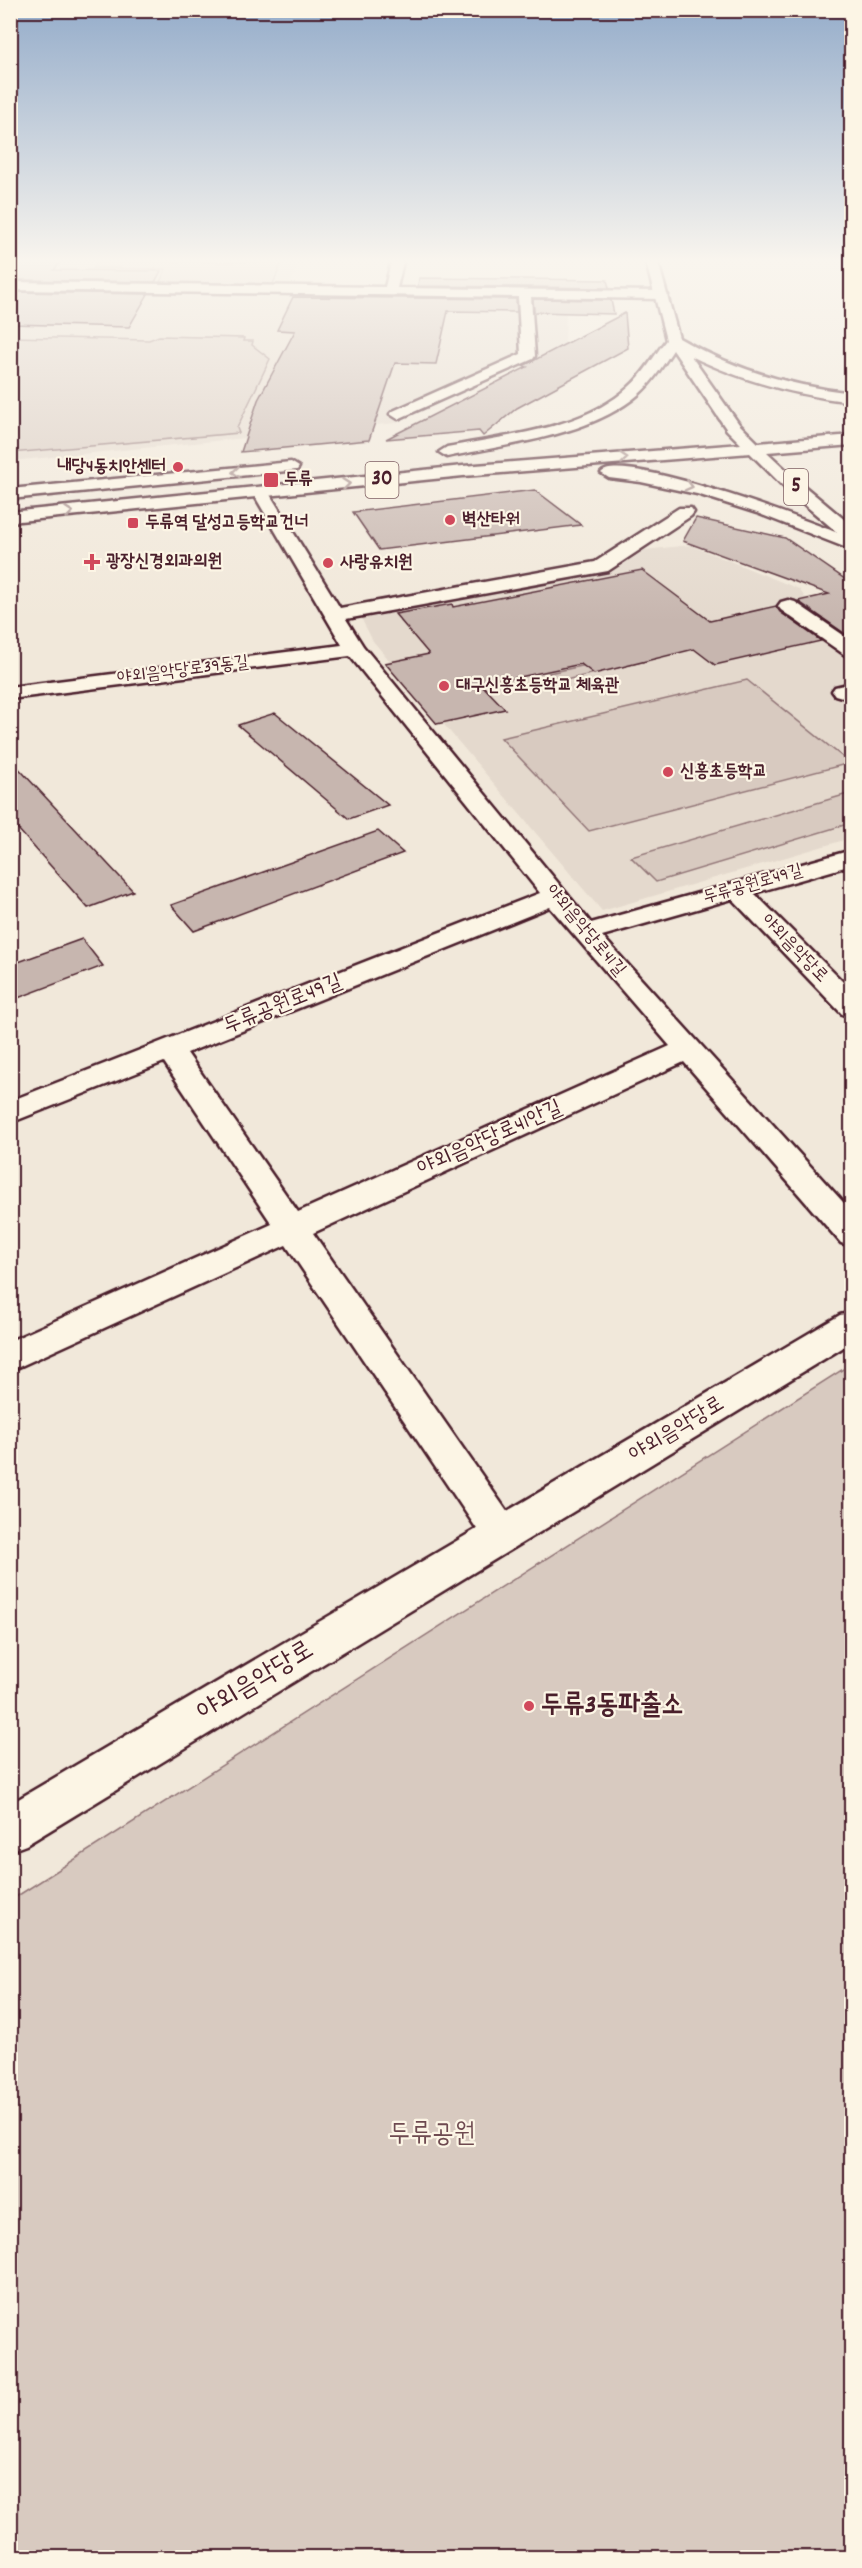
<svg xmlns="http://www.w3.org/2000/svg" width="862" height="2568" font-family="Dekko,'Poor Story',sans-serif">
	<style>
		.built { fill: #e4d9cd }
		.green { fill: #d8cac0; stroke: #917476; stroke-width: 1.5 }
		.building { fill: #c7b6af; stroke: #4a1f2b; stroke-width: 1.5 }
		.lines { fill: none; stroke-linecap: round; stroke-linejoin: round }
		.minor-casing { stroke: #4a1f2b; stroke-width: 5 }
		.major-casing { stroke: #4a1f2b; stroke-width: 5 }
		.minor { fill: #fcf5e5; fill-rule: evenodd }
		.major { fill: #fcf5e5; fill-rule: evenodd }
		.oneway { stroke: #a38a88 }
		.poi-dot { fill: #d1495b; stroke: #fcf5e5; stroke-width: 2 }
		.labels { text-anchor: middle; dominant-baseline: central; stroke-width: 4.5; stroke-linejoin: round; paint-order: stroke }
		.far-poi-label { font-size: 18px; font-weight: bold; fill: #4a1f2b; stroke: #fcf5e5; text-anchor: start }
		.far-street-label { font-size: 18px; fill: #4a1f2b; stroke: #fcf5e5 }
		.shield { fill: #fcf5e5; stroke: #7f5f63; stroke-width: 1.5 }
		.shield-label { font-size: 21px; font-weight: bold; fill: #4a1f2b }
		.street-label { font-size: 22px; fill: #4a1f2b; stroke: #fcf5e5 }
		.near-street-label { font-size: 27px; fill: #4a1f2b; stroke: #fcf5e5 }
		.near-poi-label { font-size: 27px; font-weight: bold; fill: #4a1f2b; stroke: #fcf5e5; text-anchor: start }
		.near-park-label { font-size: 27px; fill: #6e4a50; stroke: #fcf5e5 }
	</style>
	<rect width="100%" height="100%" fill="#f1e8da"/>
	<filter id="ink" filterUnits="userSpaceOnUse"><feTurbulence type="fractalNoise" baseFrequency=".0167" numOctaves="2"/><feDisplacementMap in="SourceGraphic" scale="12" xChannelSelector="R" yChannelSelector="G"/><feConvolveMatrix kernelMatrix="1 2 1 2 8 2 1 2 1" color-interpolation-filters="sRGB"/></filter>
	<g filter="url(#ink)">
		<g class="built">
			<polygon points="11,262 299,262 290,285 276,286 11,283"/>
			<polygon points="11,289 528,296 529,308 566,308 565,347 396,423 11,461"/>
			<polygon points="690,545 799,589 812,608 789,614 851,660 851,686 840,696 851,706 851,838 602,911 373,641 360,616 610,573 645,550"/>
		</g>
		<g class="green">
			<polygon points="98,262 282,262 273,284 160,282 166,269 93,268"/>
			<polygon points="159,336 244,338 243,341 253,341 252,345 270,359 237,428 239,433 11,453 11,337 149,340"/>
			<polygon points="638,654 647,661 557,682 549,673"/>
			<polygon points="747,680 850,763 589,831 501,738"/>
			<polygon points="851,793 851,823 656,882 631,857"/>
			<polygon points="851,1364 851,2557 11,2557 11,1900"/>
		</g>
		<g class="building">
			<polygon points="10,262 61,262 54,270 161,271 155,282 10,280"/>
			<polygon points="419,278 607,280 609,288 418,286"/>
			<polygon points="10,292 148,294 129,327 10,324"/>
			<polygon points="293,297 516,299 517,312 448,311 436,364 395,363 369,440 241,452 258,400 295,331 277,330"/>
			<polygon points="533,299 611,300 614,314 534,312"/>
			<polygon points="625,313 628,348 517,408 483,436 479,431 386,439 527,367 523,366"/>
			<polygon points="535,490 581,525 379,550 353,512"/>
			<polygon points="696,518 785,538 852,584 852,633 847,635 798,601 829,594 683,541"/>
			<polygon points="642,570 710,621 776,606 780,612 821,641 715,665 694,649 594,674 581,664 482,685 505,709 437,724 385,663 429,654 395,614 452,604 453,607"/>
			<polygon points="275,713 388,805 349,819 238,725"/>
			<polygon points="10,759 133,891 88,908 10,820"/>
			<polygon points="378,831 403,853 194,931 171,905"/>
			<polygon points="82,939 103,966 10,1001 10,965"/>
		</g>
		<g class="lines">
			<g class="minor-casing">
				<g id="minor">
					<polygon points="391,262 403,262 397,288 662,291 668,295 662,299 531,297 535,356 533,359 398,419 390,414 393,411 521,354 518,297 10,290 10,282 385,287"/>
					<path d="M261,488L267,489L269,493L340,608L595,562L679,508H691L694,512L691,516L608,571L346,619L363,646L591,923L852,850V865L754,893L852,991V1017L842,1014L732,899L602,936L852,1212V1246L841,1243L684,1062L313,1233L515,1523L521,1535L515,1547L502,1552L489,1547L286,1245L10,1371V1341L272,1224L164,1062L10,1123V1101L540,893L350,656L10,699V687L342,645L253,493L255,489ZM550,907L670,1046L298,1212L187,1053Z"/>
					<polygon points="788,600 795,602 852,641 852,657 845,655 781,610 778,606 781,602"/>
					<polygon points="852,683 852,695 842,697 835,695 832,691 835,687"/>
				</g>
			</g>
			<g class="major-casing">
				<g id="major">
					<path d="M646,262H658L679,338C733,369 790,386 852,393V402C795,395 742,381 691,356L739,424L758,443L852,435V445L767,452L797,480L852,526V550L757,513L697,494L641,482L609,478L601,473C619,450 808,521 838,533L785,488L750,453L463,476L10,522V512L463,466L741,444L727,430L673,350C663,365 653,382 639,394C591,436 508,444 447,457L439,452L447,447C507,435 582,430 629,387C644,374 654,356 666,340Z"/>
					<polygon points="291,462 299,467 297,470 10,499 10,489"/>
					<polygon points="852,1312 852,1342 26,1845 10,1851 10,1804 840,1315"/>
				</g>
			</g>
			<use href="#minor" class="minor"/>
			<use href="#major" class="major"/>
		</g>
		<defs><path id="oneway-chevron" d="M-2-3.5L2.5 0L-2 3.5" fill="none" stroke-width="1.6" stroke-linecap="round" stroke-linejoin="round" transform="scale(1.5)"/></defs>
		<g class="oneway">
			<use href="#oneway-chevron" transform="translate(624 458) rotate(-5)"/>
			<use href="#oneway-chevron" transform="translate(236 472) rotate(175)"/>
			<use href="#oneway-chevron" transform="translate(346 484) rotate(-6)"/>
			<use href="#oneway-chevron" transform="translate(689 486) rotate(14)"/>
			<use href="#oneway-chevron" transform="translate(69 512) rotate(-6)"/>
		</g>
	</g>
	<linearGradient id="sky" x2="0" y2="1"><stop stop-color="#94acca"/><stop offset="0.42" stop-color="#f9f5ee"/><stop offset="1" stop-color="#f9f5ee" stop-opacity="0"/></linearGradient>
	<rect width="862" height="621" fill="url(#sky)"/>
	<g class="poi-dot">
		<circle cx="178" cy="467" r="6"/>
		<rect x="263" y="472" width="16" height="16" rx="3"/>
		<circle cx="450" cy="520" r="6"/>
		<rect x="127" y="517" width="12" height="12" rx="3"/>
		<path d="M89 553h6v6h6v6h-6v6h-6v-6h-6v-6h6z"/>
		<circle cx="328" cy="563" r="6"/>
		<circle cx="444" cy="686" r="6"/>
		<circle cx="668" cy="772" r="6"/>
		<circle cx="529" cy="1706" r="6"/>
	</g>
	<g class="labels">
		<g class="far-poi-label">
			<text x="166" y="467" text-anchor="end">내당4동치안센터</text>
			<text x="284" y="480">두류</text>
			<text x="462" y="520">벽산타워</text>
			<text x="145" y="523">두류역 달성고등학교건너</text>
			<text x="106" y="562">광장신경외과의원</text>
			<text x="340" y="563">사랑유치원</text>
			<text x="456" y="686">대구신흥초등학교 체육관</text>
			<text x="680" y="772">신흥초등학교</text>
		</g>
		<g class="far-street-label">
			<text transform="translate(183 671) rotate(-7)">야외음악당로39동길</text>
			<text transform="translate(753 885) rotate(-16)">두류공원로49길</text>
			<text transform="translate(585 931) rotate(50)">야외음악당로41길</text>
			<text transform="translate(794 949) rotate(46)">야외음악당로</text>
		</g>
		<g class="shield">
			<rect x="365.5" y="462" width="33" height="36" rx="4.5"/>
			<rect x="784" y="469" width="24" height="36" rx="4.5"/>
		</g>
		<g class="shield-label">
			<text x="382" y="480">30</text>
			<text x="796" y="487">5</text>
		</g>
		<g class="street-label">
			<text transform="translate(283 1005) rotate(-22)">두류공원로49길</text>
			<text transform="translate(490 1139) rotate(-24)">야외음악당로41안길</text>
			<text transform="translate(677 1430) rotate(-31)">야외음악당로</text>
		</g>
		<g class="near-street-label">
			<text transform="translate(256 1682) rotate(-31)">야외음악당로</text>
		</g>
		<g class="near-poi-label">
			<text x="541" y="1706">두류3동파출소</text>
		</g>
		<g class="near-park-label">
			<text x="432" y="2135">두류공원</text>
		</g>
	</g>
	<rect width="862" height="2568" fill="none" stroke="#fcf5e5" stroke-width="36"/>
	<rect x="18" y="18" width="826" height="2532" fill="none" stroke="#4a1f2b" stroke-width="2" filter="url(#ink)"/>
</svg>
